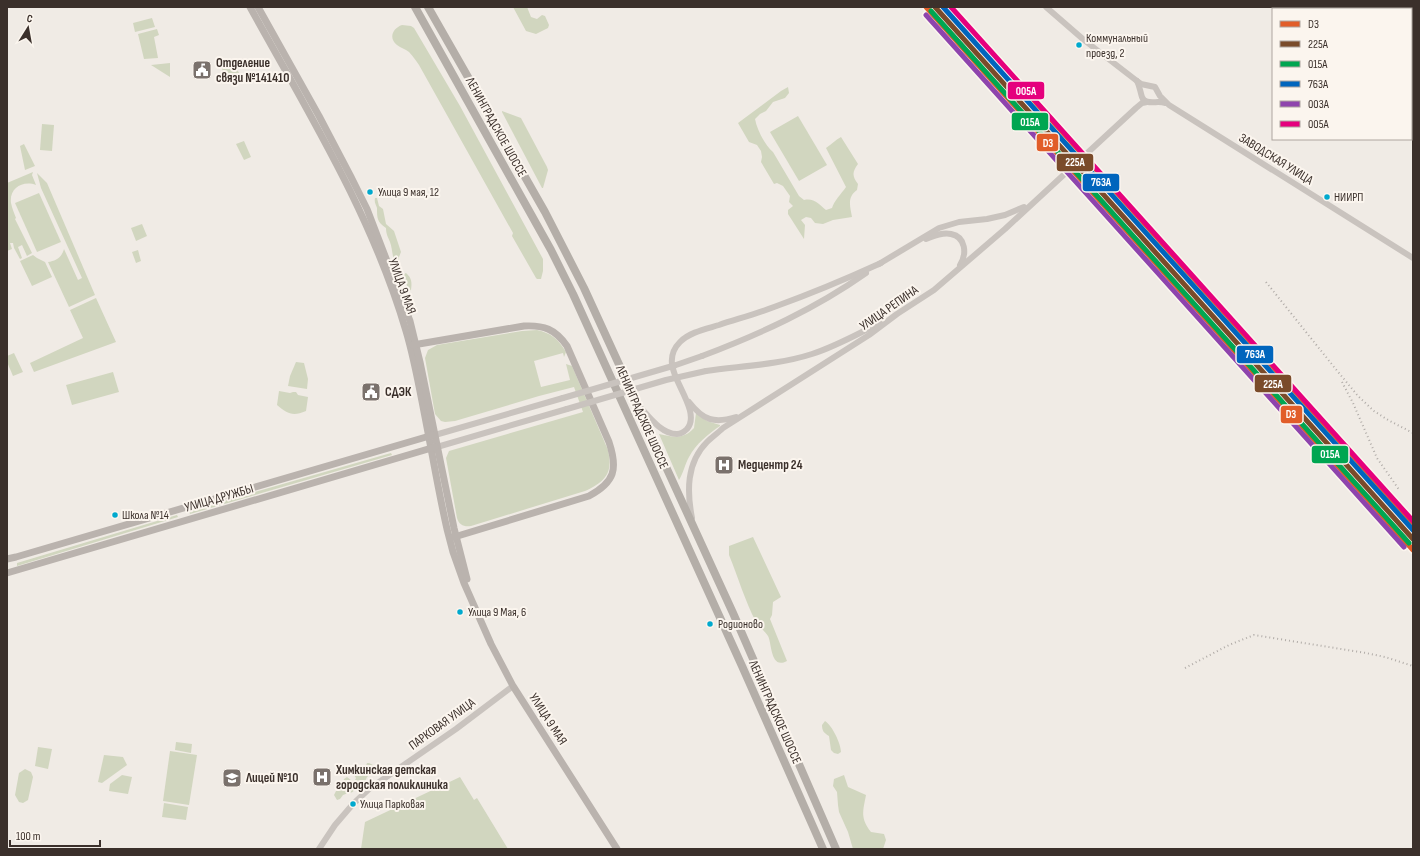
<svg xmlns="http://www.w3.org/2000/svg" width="1420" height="856" font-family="'Sofia Sans Condensed',sans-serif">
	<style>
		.green { fill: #d1d6bf }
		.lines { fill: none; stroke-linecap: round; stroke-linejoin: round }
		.tertiary { stroke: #c9c3be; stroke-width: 6 }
		.secondary { stroke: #bab3ae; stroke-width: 7 }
		.trunk { stroke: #b4aea8; stroke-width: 8 }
		.rail { stroke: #b1aca8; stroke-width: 2; stroke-dasharray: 1 3; stroke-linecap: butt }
		.tertiary-bridge { stroke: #c9c3be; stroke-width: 6 }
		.rail-1-casing { stroke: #fbf5ee; stroke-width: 8 }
		.rail-2-casing { stroke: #fbf5ee; stroke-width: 8 }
		.rail-3-casing { stroke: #fbf5ee; stroke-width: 8 }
		.rail-4-casing { stroke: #fbf5ee; stroke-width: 8 }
		.rail-5-casing { stroke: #fbf5ee; stroke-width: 8 }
		.rail-6-casing { stroke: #fbf5ee; stroke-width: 8 }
		.rail-1 { stroke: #e15d29; stroke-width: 5 }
		.rail-2 { stroke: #7a4b2a; stroke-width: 5 }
		.rail-3 { stroke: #00a651; stroke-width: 5 }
		.rail-4 { stroke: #0065bd; stroke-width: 5 }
		.rail-5 { stroke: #8e44ad; stroke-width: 5 }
		.rail-6 { stroke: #e5007d; stroke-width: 5 }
		.bus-dot { fill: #00a9ce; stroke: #fbf5ee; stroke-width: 1.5 }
		.labels { text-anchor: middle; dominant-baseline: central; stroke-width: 4; stroke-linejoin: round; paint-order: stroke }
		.bus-label { font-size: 12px; fill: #3b302b; stroke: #fbf5ee; text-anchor: start }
		.poi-label { font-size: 13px; font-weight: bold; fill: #3b302b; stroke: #fbf5ee; text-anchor: start }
		.street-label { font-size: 13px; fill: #3b302b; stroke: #fbf5ee }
		.line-badge { stroke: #fbf5ee; stroke-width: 1.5 }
		.badge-label { font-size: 11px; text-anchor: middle; font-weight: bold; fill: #fff }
	</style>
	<rect width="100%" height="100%" fill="#f0ebe5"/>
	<g class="green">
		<polygon points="513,7 527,7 531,17 537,19 542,15 545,16 549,25 548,28 536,34 526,31"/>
		<polygon points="152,18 155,27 135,32 133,23"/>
		<path d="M402,25L411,26L414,28L460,106L543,259V271L541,279H537L536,278L512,236L513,233L419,65C416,61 413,56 409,52C405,49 401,48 397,45C388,38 393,28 402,25Z"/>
		<polygon points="157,29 159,35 154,37 158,58 144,59 138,34"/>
		<polygon points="233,62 239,73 223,80 222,67"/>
		<polygon points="170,63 170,77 151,65"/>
		<path d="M788,87L789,93L785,98L773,102L766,111L760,114L755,119C757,130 765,145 773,152L799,196L804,200C815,198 818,204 826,210L832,208C834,201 841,194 846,187L826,148C832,144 835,140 841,137L858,164C852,172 852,176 858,184L857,190C847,197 850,206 852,217L833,220L823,224L815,223L811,218L806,217L801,220L805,225L804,239L788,214V210L793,206L789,202L790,196L783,186L777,183L774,184L761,162L762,157L761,151L757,145L749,142L738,123L781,91Z"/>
		<polygon points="502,111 521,118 547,167 548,170 543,188 542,188 502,112"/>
		<polygon points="798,116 827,165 799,181 770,132"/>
		<polygon points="42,124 54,125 52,151 40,150"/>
		<polygon points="244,141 251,157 244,160 236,144"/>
		<polygon points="24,144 35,166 25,170 20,146"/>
		<path d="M33,172L32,175L36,185C23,180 9,188 11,203C12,208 14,213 16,218L15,219L32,253L27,256L22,245L18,247L22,258L20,259L14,248L13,243H10L12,249L7,251V222H8L7,219V183Z"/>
		<path d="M37,173L47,183L95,295L69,307L48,262C56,261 62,257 64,249L78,280L82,278L41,188Z"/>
		<polygon points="39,193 61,242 37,252 15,203"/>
		<path d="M375,198H377L379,206L383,209L386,224L394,231L401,252L399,257V263L394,260C392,254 392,247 390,242C388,237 386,234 386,228C377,222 377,218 377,208C376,204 374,203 375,198Z"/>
		<polygon points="142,224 147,236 136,241 131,228"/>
		<polygon points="138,250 141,261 136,263 132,252"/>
		<polygon points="33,255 37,258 45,262 52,277 32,286 20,261"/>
		<path d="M406,273C412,278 412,283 411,290L409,291L407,289V285C403,282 402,278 404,274Z"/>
		<polygon points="96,298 116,342 34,372 30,363 83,338 70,310"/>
		<path d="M537,330C551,333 558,339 566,352L564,357L563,353L534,361L541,387L570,380L566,364L572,366L608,450C613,473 606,481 585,491L471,526C464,527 459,525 457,518L446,458L449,451L583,412L574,387L539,396L455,421L445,422L441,421L435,414L425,358L428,350L437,345L522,331Z"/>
		<polygon points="14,353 23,372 13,376 7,362 7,356"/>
		<polygon points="296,362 304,363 308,379 307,389 288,386 290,376"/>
		<polygon points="113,372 119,392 72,405 66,385"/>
		<path d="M279,391L290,393L293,392H296L298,395L308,397L306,411C292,417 287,413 277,405Z"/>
		<path d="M696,413L707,421L720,425V426C708,434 696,444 689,457C685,464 683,474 679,480L659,434C673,437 683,440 694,428Z"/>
		<polygon points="391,453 392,455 190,514 189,511"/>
		<polygon points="177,515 178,517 17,566 17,563"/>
		<path d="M753,537L781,597L773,602L772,615L770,619L787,661C770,670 772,643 768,636C765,631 759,627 756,622C745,601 738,577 729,555V546Z"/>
		<path d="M825,721C832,725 841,744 841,752L838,754L834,753L831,750L829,736C824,733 822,731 822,725Z"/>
		<polygon points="176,742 192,744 191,753 175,750"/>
		<polygon points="38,747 52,749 48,769 35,766"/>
		<polygon points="170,751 197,755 189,805 163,801"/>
		<polygon points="104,755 123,757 127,765 102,783 98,782"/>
		<path d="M367,763H369L375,766L374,771L367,777L364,784H356C355,794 351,792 343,795L340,799L337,800L334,795L336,791L342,787L344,779L347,777L352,781L355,780L356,778L352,772L354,770L362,767L366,772L369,770L366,766Z"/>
		<polygon points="25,769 31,772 33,777 28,800 23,803 19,802 15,795 19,773"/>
		<polygon points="122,775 132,777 128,794 109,791 110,784"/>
		<path d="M844,775L848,787L866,795C863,811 860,818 871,832L884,834L886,840L883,849H853L848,832L839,812L838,805L837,792L833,786L834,779Z"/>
		<polygon points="460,777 474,800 477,798 508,849 361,849 365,822"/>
		<polygon points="164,803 188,807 186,820 162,817"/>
	</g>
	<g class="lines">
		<g class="tertiary">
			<polyline points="1046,7 1084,40 1137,81 1141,84 1155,87 1160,96 1169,105 1413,258"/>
			<path d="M1137,81C1140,87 1140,91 1142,97C1145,106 1158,100 1165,103"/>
			<path d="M926,239C934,236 942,232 951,234C966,237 967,254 960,265"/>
			<polyline points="879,264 939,228 959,222 987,219 1005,215 1024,207"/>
			<path d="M702,356C760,334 815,309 866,273"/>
			<path d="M706,371C741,366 778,365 812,354C837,346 859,333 882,322"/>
			<path d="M689,402C703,420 714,424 736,417"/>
			<path d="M641,408C650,418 662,434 677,434C681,434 684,432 687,429C701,413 673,382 672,364C671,355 674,348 680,342C690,332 706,329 719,325C737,319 756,314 774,307C810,294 846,279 881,263"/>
			<polyline points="435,435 563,398"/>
			<polyline points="437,447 567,409"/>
			<path d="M692,518C687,492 686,463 707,442C712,437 718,433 723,428L869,335L897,314L934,290L1005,229L1136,108L1142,103L1147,102"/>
			<polyline points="319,849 335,825 353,804 369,789 456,729 513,686"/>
		</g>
		<g class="secondary">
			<path d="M250,7C308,112 372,215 406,331C415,361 420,392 426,422C433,458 439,494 447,529L453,552L464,583L491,644L513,686L617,849"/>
			<polyline points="258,7 319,116 351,177 367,209 410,321 420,362 454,528 467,579"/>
			<path d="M413,345L524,326C544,325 555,329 567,346L609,442C618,469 615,482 589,496L451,538"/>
			<polyline points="7,559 16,557 433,435"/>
			<polyline points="7,573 435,447"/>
		</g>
		<g class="trunk">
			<polyline points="415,7 551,250 573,294 742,666 823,849"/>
			<polyline points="428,7 545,212 584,288 733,613 836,849"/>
		</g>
		<g class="rail">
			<polyline points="1266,282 1334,367 1358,396 1374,411 1388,420 1413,433"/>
			<polyline points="1342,382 1353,403 1377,458 1400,491"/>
			<polyline points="1185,668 1229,645 1254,635 1366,653 1385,657 1413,666"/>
		</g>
		<g class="tertiary-bridge">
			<polyline points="563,398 676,365 702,356"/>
			<polyline points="567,409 666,380 706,371"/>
		</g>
		<g class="rail-1-casing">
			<g id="rail-1">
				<polyline points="926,7 1413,550"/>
				<polyline points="1023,88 1413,523"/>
			</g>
		</g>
		<g class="rail-2-casing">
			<polyline id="rail-2" points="935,7 1413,539"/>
		</g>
		<g class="rail-3-casing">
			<polyline id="rail-3" points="931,11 1409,543"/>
		</g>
		<g class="rail-4-casing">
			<polyline id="rail-4" points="943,7 1413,530"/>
		</g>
		<g class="rail-5-casing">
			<polyline id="rail-5" points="926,15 1404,547"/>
		</g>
		<g class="rail-6-casing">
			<polyline id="rail-6" points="951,7 1413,521"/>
		</g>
		<use href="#rail-1" class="rail-1"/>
		<use href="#rail-2" class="rail-2"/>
		<use href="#rail-3" class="rail-3"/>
		<use href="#rail-4" class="rail-4"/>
		<use href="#rail-5" class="rail-5"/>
		<use href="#rail-6" class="rail-6"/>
	</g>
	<defs>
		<g id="civic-square" transform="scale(1)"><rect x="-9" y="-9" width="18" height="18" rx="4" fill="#7a716c" stroke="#fbf5ee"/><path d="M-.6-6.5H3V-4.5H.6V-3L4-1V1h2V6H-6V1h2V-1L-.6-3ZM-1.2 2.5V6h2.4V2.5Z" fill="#fff"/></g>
		<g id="hospital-square" transform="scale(1)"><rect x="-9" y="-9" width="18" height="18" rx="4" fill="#7a716c" stroke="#fbf5ee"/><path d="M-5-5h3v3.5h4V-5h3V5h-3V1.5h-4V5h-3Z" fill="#fff"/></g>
		<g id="school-square" transform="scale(1)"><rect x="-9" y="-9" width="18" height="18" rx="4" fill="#7a716c" stroke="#fbf5ee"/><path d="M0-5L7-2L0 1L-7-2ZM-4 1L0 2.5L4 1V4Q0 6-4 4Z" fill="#fff"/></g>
	</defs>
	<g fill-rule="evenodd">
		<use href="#civic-square" x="202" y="70"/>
		<use href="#civic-square" x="371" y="392"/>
		<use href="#hospital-square" x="724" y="465"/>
		<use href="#hospital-square" x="322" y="777"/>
		<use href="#school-square" x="232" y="778"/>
	</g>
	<g class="bus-dot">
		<circle cx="1079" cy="45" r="3.5"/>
		<circle cx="370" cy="192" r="3.5"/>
		<circle cx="1327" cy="197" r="3.5"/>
		<circle cx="115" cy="515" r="3.5"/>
		<circle cx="460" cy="612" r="3.5"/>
		<circle cx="710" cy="624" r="3.5"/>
		<circle cx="353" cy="804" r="3.5"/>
	</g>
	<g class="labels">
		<g class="bus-label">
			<text x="1086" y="38">Коммунальный<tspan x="1086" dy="15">проезд, 2</tspan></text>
			<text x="378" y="192">Улица 9 мая, 12</text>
			<text x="1334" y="197">НИИРП</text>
			<text x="122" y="515">Школа №14</text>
			<text x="468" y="612">Улица 9 Мая, 6</text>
			<text x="718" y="624">Родионово</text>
			<text x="360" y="804">Улица Парковая</text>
		</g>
		<g class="poi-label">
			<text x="216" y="63">Отделение<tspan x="216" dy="15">связи №141410</tspan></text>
			<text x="385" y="392">СДЭК</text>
			<text x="738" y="465">Медцентр 24</text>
			<text x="336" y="770">Химкинская детская<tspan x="336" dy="15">городская поликлиника</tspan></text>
			<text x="246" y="778">Лицей №10</text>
		</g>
		<g class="street-label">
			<text transform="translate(496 127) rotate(61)">ЛЕНИНГРАДСКОЕ ШОССЕ</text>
			<text transform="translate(1276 159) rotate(32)">ЗАВОДСКАЯ УЛИЦА</text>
			<text transform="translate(402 286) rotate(70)">УЛИЦА 9 МАЯ</text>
			<text transform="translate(889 308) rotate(-35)">УЛИЦА РЕПИНА</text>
			<text transform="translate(642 417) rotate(66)">ЛЕНИНГРАДСКОЕ ШОССЕ</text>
			<text transform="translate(219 498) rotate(-16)">УЛИЦА ДРУЖБЫ</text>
			<text transform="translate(775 712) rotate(66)">ЛЕНИНГРАДСКОЕ ШОССЕ</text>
			<text transform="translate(548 719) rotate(57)">УЛИЦА 9 МАЯ</text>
			<text transform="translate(442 724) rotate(-36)">ПАРКОВАЯ УЛИЦА</text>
		</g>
	</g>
	<g class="line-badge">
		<rect x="1007" y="81" width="38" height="19" rx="4" fill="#e5007d"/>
		<rect x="1011" y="112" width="38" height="19" rx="4" fill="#00a651"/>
		<rect x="1036" y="133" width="23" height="19" rx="4" fill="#e15d29"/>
		<rect x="1056" y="153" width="38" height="19" rx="4" fill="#7a4b2a"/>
		<rect x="1082" y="173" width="38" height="19" rx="4" fill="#0065bd"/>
		<rect x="1236" y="345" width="38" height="19" rx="4" fill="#0065bd"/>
		<rect x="1254" y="374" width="38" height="19" rx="4" fill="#7a4b2a"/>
		<rect x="1280" y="405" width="23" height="19" rx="4" fill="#e15d29"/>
		<rect x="1311" y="445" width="38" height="19" rx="4" fill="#00a651"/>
	</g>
	<g class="badge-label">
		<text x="1026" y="95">005А</text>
		<text x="1030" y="126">015А</text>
		<text x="1048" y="147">D3</text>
		<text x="1075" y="166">225А</text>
		<text x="1101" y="186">763А</text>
		<text x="1255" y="358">763А</text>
		<text x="1273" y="388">225А</text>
		<text x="1291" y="418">D3</text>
		<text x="1330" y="458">015А</text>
	</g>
	<rect width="1420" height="856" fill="none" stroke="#3b302b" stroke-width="16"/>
	<rect x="1272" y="8" width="140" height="132" fill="#fbf5ee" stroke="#aea6a0"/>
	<rect x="1280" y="21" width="20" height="6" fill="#e15d29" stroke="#aea6a0"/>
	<text x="1308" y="28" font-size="12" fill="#3b302b">D3</text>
	<rect x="1280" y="41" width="20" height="6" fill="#7a4b2a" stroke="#aea6a0"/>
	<text x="1308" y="48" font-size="12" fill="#3b302b">225А</text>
	<rect x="1280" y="61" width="20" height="6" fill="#00a651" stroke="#aea6a0"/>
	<text x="1308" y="68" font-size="12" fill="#3b302b">015А</text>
	<rect x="1280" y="81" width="20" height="6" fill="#0065bd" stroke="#aea6a0"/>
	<text x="1308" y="88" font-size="12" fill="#3b302b">763А</text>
	<rect x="1280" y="101" width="20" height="6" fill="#8e44ad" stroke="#aea6a0"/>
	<text x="1308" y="108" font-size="12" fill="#3b302b">003А</text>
	<rect x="1280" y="121" width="20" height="6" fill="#e5007d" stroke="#aea6a0"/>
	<text x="1308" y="128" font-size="12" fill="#3b302b">005А</text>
	<g transform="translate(28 28) rotate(11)" stroke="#fbf5ee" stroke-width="3" paint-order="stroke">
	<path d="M0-3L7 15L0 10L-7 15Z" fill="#3b302b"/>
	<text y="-6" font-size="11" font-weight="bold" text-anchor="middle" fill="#3b302b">С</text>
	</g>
	<path d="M10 840v6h90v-6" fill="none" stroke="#3b302b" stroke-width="2"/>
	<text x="16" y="840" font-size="12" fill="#3b302b" stroke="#fbf5ee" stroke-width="3" paint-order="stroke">100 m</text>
</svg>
